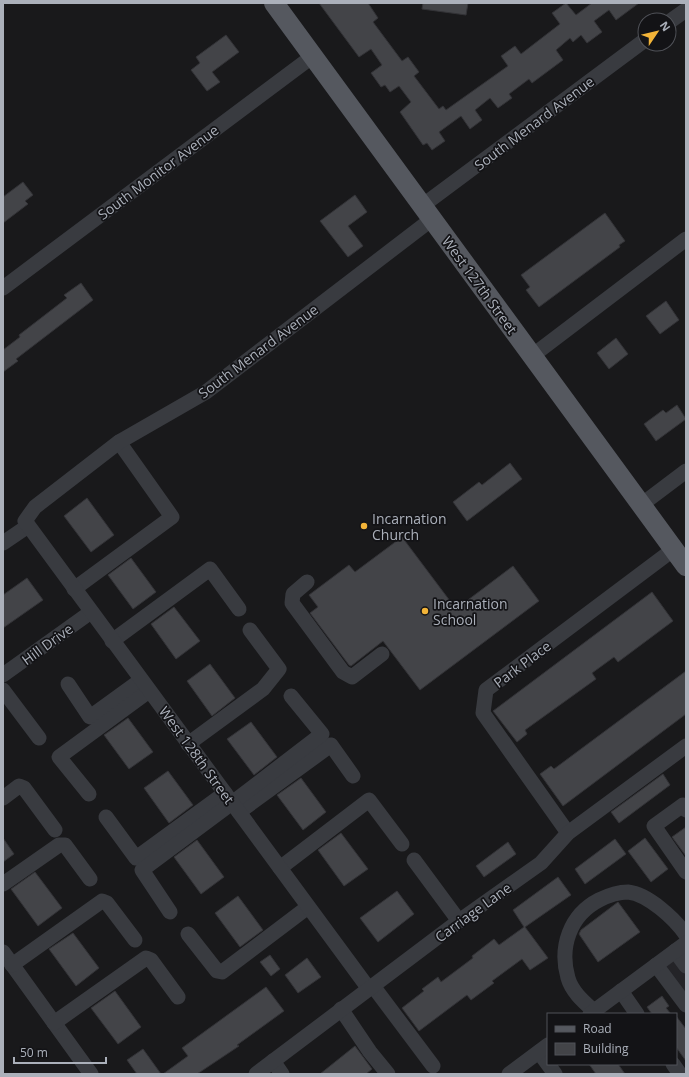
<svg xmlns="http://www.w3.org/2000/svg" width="689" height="1077" font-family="'Open Sans',sans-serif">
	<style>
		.built { fill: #242428 }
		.building { fill: #434448; stroke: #333337 }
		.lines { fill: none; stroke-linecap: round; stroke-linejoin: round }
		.minor { stroke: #393b40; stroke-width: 15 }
		.major { stroke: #55585f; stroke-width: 20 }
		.poi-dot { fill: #f3b438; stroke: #131316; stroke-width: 1.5 }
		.labels { text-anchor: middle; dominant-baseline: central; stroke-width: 3.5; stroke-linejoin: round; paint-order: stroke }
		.street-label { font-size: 14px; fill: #abb0ba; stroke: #131316 }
		.poi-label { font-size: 14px; fill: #abb0ba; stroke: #131316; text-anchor: start }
	</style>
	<rect width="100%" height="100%" fill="#19191b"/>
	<polygon class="built" points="686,952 686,1000 662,969"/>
	<g class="building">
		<polygon points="319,3 368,3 378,18 373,22 402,61 408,57 419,72 414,76 439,109 443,106 446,110 508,66 501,56 515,46 521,54 560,24 552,13 566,3 576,15 592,3 639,3 616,20 609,10 594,21 602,32 587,43 581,35 573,42 570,38 556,50 563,60 532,83 529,79 509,94 512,98 498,108 490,98 475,110 482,120 470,129 461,116 439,132 445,141 432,150 427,143 423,145 400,112 411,102 399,86 390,92 385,85 381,87 371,73 382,65 371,49 359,57"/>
		<polygon points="423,3 468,3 466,15 422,9"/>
		<polygon points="226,35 239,52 212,72 220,82 207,91 191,70 200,63 196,57"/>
		<polygon points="23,182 33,195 25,201 28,204 3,223 3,197"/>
		<polygon points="355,195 367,212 348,226 363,246 348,257 320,221"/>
		<polygon points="605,213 625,241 619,245 620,247 539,307 526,290 530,287 521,275"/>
		<polygon points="81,283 93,300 16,359 18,361 3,372 3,350 20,337 19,335 67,298 64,295"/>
		<polygon points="666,301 679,320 660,334 646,316"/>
		<polygon points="616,338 628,354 609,369 597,353"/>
		<polygon points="677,405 686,419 656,441 644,424 663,410 666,413"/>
		<polygon points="510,463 522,479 467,521 453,502 479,482 482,485"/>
		<polygon points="87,498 114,535 91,552 64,516"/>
		<polygon points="402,537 456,609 513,566 539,601 420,690 383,641 351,666 349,665 310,613 318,607 309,595 349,565 355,572"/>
		<polygon points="131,558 156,592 133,609 108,575"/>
		<polygon points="27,578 43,600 3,628 3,595"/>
		<polygon points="652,592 673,621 618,662 614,657 592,673 596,679 525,730 527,734 517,742 493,711"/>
		<polygon points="174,607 200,641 176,659 151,624"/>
		<polygon points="210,664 235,698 212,716 187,681"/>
		<polygon points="686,671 686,714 563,806 540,774 551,766 554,769"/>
		<polygon points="128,718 153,752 129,769 104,735"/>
		<polygon points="251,722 277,757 254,775 227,739"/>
		<polygon points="168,771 193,805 169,823 144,788"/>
		<polygon points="663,774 670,785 619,823 611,812"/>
		<polygon points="301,778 326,812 303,830 277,795"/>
		<polygon points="686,827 686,856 672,837"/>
		<polygon points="341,833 368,869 344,886 318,850"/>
		<polygon points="3,838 14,854 3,862"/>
		<polygon points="645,838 668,869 651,882 628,851"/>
		<polygon points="615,839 626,854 585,884 575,869"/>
		<polygon points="197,840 224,877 201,894 174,857"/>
		<polygon points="508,842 516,854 484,877 476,866"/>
		<polygon points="35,872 62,908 38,926 11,889"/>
		<polygon points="558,877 571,895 525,927 548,958 530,970 522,959 492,981 494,983 471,1000 467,995 419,1031 402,1008 424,991 422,989 438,977 441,982 473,958 472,956 494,939 499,945 524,927 513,910"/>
		<polygon points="397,891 414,914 378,942 360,918"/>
		<polygon points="238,896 263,930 240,947 215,913"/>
		<polygon points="618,902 640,932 598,962 579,934 581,930"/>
		<polygon points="73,933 99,968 76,986 49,949"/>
		<polygon points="270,955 280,969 271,976 260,962"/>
		<polygon points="307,958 321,977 298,993 285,975"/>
		<polygon points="266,987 284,1011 237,1045 239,1046 197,1074 163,1074 188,1056 182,1048"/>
		<polygon points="115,991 141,1027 118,1044 91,1008"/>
		<polygon points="662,996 669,1006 666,1008 671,1014 652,1014 647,1007"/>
		<polygon points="676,1016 686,1029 686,1061 676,1047"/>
		<polygon points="355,1046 372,1069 366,1074 320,1074"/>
		<polygon points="143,1049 161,1074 137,1074 127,1060"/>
		<polygon points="589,1064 618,1064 625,1074 596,1074"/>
	</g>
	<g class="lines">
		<g class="minor">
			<polyline points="669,22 686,10"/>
			<polyline points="422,206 645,40"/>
			<polyline points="3,288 313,56"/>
			<polyline points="532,356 686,239"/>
			<polyline points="641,505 686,471"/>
			<polyline points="3,543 28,526"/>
			<polyline points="307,582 293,594 292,603 343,672 352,677 382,654"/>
			<polyline points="74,589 172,517 119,442"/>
			<polyline points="112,641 210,569 239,609"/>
			<polyline points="3,675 91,612"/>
			<polyline points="68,684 90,717 141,680"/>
			<polyline points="3,690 39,738"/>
			<polyline points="188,744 263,689 279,669 250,630"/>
			<polyline points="89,794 59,757 149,691"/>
			<polyline points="3,798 19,786 24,788 55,830"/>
			<polyline points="686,810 683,805 654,826 686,872"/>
			<polyline points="239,812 331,745 353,776"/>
			<polyline points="106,817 136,858 225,793"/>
			<polyline points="568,833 483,713 486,690 674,549"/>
			<polyline points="414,860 459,921"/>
			<polyline points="280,868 369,800 402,844"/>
			<polyline points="3,884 59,845 65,845 90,879"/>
			<polyline points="170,912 142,870 232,803 322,734 291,696"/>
			<polyline points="188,934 217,971 222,972 308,907"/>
			<polyline points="675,951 686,966"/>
			<polyline points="3,952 91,1074"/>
			<polyline points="12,965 102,901 107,903 135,940"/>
			<polyline points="656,965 686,1005"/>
			<polyline points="373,986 433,1066"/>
			<polyline points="369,989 25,521 35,507 119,442 206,392 432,219"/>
			<polyline points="621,991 637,1014"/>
			<polyline points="341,1009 370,1052 388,1074"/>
			<path d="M594,1011C584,1002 572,992 568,978C559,947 570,915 599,900C607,896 618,892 628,892C648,894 675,919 686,935"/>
			<polyline points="590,1014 686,943"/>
			<polyline points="54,1023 146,958 151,960 178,997"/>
			<polyline points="539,1052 555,1074"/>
			<polyline points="273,1061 282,1074"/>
			<polyline points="673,1064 680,1074"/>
			<polyline points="256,1074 459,921 541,863 568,833 686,746"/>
			<polyline points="509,1074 548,1045"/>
		</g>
		<polyline class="major" points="274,3 686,566"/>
	</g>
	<g class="poi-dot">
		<circle cx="364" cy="526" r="4"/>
		<circle cx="425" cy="611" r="4"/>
	</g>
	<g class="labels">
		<g class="street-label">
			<text transform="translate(534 123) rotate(-37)">South Menard Avenue</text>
			<text transform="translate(158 172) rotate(-37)">South Monitor Avenue</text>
			<text transform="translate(480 285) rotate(54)">West 127th Street</text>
			<text transform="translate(258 351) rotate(-37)">South Menard Avenue</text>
			<text transform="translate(47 644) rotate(-36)">Hill Drive</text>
			<text transform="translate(522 664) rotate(-37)">Park Place</text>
			<text transform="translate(197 755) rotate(54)">West 128th Street</text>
			<text transform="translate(473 912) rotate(-36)">Carriage Lane</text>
		</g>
		<g class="poi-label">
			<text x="372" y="518">Incarnation<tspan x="372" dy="16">Church</tspan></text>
			<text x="433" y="603">Incarnation<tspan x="433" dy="16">School</tspan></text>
		</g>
	</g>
	<rect width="689" height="1077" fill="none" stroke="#abb0ba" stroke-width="8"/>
	<rect x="547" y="1013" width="130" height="52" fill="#131316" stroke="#505258"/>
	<rect x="555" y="1026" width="20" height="6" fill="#55585f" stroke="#505258"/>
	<text x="583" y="1033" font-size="12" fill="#abb0ba">Road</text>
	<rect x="555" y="1043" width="20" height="12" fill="#434448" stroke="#505258"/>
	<text x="583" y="1053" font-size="12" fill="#abb0ba">Building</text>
	<g transform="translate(657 32) rotate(55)"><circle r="19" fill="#131316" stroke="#505258"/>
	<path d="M0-3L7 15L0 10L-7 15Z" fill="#f3b438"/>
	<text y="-6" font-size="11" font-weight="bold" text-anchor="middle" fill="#abb0ba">N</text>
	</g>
	<path d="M14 1057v6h92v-6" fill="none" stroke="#abb0ba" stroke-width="2"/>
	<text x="20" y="1057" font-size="12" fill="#abb0ba" stroke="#131316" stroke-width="3" paint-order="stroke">50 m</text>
</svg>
